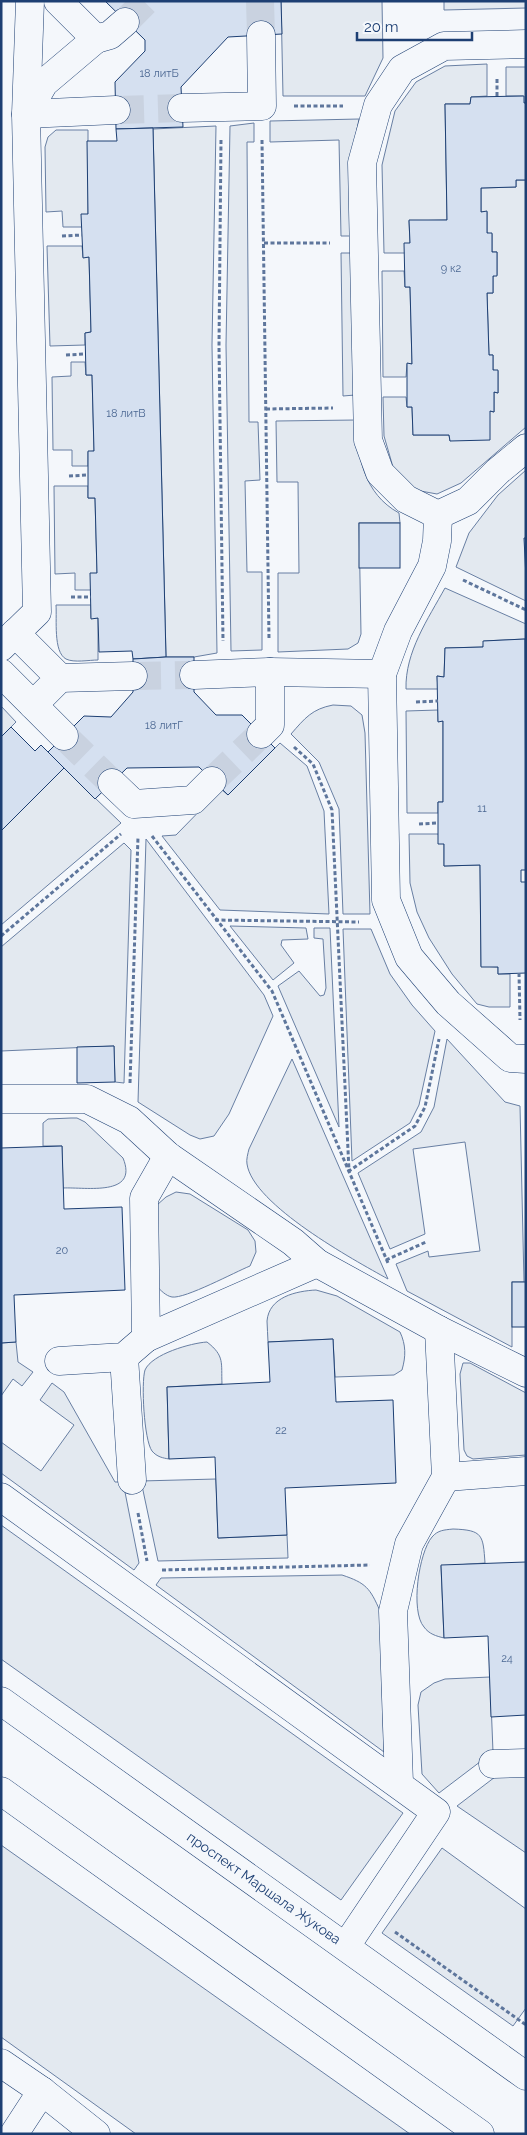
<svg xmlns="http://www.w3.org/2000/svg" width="527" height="2135" font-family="Raleway,sans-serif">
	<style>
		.green { fill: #e3e9f0; stroke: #687fa3 }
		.building { fill: #d5e0f0; stroke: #1d3f73 }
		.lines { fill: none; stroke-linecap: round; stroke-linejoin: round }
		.minor-tunnel { stroke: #c9d2e0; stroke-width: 28; stroke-dasharray: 28 14; stroke-linecap: butt }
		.minor-casing { stroke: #1d3f73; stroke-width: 29 }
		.major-casing { stroke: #1d3f73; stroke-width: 29 }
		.path { stroke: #5e769c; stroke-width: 3; stroke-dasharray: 4 2.5; stroke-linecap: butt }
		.minor { stroke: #f4f7fb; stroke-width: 28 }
		.major { stroke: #f4f7fb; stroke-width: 28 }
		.labels { text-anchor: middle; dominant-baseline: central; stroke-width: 4; stroke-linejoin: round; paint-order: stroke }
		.number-label { font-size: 11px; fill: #4b6792 }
		.street-label { font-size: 14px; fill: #1d3f73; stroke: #f4f7fb }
	</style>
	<rect width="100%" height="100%" fill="#f4f7fb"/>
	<g class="green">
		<polygon points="281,1 382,1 383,58 365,96 283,96"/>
		<polygon points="444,1 526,1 526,8 444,10"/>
		<polygon points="487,64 487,96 471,97 470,104 445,104 447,220 409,221 410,243 405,253 384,253 382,165 395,111 416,82 445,66"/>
		<polygon points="506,67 526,67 526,103 524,103 523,96 506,96"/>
		<polygon points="359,119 354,144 354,236 341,236 339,140 270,142 270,121"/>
		<polygon points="254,123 254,142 247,142 249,422 258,422 260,480 245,481 247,572 262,572 262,650 231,651 226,345 230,126"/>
		<polygon points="216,126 212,345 217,653 194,657 166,657 153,129"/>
		<polygon points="56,130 88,130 88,214 82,227 63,227 62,211 46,212 45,147 48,137"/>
		<polygon points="516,180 526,180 526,427 461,483 437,494 415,490 393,467 384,436 383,397 406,397 407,407 412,407 413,435 449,435 450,441 490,411 494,412 494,392 498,393 498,371 493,370 493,355 489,355 487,293 493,293 493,276 497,275 497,252 492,252 492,234 487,233 487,212 481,212 481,188 516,187"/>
		<polygon points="47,246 82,246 83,257 89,257 91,332 85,333 85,345 50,346"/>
		<polygon points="341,253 354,253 355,395 343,396"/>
		<polygon points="382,271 404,271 405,287 410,287 412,364 407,364 406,377 383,377"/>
		<polygon points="71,362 85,362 86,375 92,375 94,451 88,452 88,466 72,466 72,450 53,450 52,377 71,376"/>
		<path d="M356,420C357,456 364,494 399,513L400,523H359L361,634L358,643L348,649L278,652V573H299L298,482H277L276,421Z"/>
		<polygon points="526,470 526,601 456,567 469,533 498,495"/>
		<polygon points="54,486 88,486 88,498 95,498 97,573 91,590 75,590 75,573 55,574"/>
		<path d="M445,588L526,624V656L525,639L484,641L483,647L445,648L444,677L437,676L438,689H406C405,652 428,619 445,588Z"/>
		<path d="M56,605H91V618H98V660C89,660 74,663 66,659C53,652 57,619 56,605Z"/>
		<path d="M333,705L351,706L362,715L365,733L370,914H343L339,809L319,762L291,734C305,718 312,709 333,705Z"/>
		<polygon points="1,706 16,722 1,737"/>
		<polygon points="438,710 438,721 443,721 443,802 438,802 438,813 407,813 406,711"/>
		<polygon points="280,743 307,766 324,811 329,914 220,910 162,836 176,835 221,789 228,795"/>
		<polygon points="64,768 121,823 1,925 1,831"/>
		<polygon points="409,834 438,834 444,844 444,866 480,865 481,966 498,967 498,974 510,974 510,1007 489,1007 477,1004 452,974 429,938 417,912 410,883"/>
		<polygon points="146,839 264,995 273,1016 229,1114 214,1136 200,1139 190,1135 138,1102"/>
		<polygon points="124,843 131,850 124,1083 115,1082 114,1046 1,1051 1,947"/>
		<polygon points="230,926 306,928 308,939 282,940 281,945 294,963 273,980"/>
		<polygon points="314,928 330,928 339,1127 278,986 299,971 320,996 324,995 326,988 323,939 314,938"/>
		<polygon points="343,929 371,929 390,974 412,1005 435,1031 419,1105 410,1123 352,1161"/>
		<polygon points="447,1039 505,1102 520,1106 524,1282 512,1282 512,1347 407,1291 396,1264 428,1251 429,1257 480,1251 465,1142 413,1149 425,1234 390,1249 358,1173 421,1132 434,1107"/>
		<path d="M292,1059L388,1279C354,1260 253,1205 247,1164C246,1160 248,1153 249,1149Z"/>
		<path d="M71,1118H77L85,1122L123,1158C139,1197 86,1187 63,1188L62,1146H43V1123L48,1119Z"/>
		<path d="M176,1192L190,1194L248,1230L255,1241L256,1252L250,1266C235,1272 185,1299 172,1297C166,1296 160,1290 156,1285L157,1205L166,1197Z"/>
		<path d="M316,1290L337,1296L400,1332C406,1345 406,1356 402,1370L394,1375L335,1377L333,1339L268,1342C268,1335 267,1328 267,1321C269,1297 296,1291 316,1290Z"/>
		<polygon points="16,1342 18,1362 33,1372 22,1386 13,1379 1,1396 1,1343"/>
		<path d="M207,1342C225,1356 221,1363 222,1384L167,1387L169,1459C163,1458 157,1457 152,1451C144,1440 141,1383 145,1370C152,1354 191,1343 207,1342Z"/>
		<polygon points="463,1363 470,1363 526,1393 526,1455 473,1459 467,1456 464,1450 460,1374"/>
		<polygon points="52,1383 64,1392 115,1482 123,1482 139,1563 134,1570 1,1473 1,1442 41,1471 74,1425 40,1400"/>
		<polygon points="216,1479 218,1538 287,1535 288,1558 158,1561 141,1481"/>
		<polygon points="1,1525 403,1813 341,1900 1,1659"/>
		<path d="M453,1529C483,1530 483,1535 485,1563L441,1566L444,1638C436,1636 429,1634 424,1627C410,1611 419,1552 432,1537C438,1530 444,1530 453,1529Z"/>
		<path d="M342,1575C366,1583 370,1588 380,1611L384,1752L156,1585L161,1578Z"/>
		<polygon points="490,1677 493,1752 439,1793 422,1774 418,1705 421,1692 434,1683 445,1679"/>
		<polygon points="526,1776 526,1853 457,1806 495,1777"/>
		<polygon points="1,1845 410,2134 136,2134 1,2037"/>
		<polygon points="442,1848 526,1909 526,2008 513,2026 382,1933"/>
	</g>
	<g class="building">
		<polygon points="105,1 281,1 282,34 228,37 181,87 183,127 116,129 115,82 145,51 145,40"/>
		<polygon points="524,96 524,103 526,103 526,180 516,180 516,187 481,188 481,212 487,211 487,233 492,233 492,252 497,252 497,276 493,276 493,293 487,293 489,355 493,355 493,370 498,370 498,393 494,392 494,412 490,411 490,440 450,441 449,435 413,435 412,407 407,407 407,363 412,364 410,287 405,287 404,243 410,243 409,220 447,220 445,104 470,104 471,97"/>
		<polygon points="153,128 166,657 133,659 132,651 99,652 98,618 91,619 90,573 97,573 95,498 88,498 88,451 94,451 92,375 86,375 85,333 91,332 89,257 83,258 81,214 88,214 87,141 117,141 116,129"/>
		<rect x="359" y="523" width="41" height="45"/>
		<polygon points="524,538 526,538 526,578"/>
		<polygon points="525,639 526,870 521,870 521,882 526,882 526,973 498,974 498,967 481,967 480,865 444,866 444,844 438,844 438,802 443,802 443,721 438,722 437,676 444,677 445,648 483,647 483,641"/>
		<polygon points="166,657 194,657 194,692 216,715 242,715 275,748 228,795 199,767 127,768 95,799 48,752 84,716 111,717 133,692 133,659"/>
		<polygon points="11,727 35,751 41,745 64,768 1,831 1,737"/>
		<polygon points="114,1046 115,1082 77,1083 77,1047"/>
		<polygon points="62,1146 64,1209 122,1207 125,1290 14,1295 16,1342 1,1343 1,1148"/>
		<rect x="512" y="1282" width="14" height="45"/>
		<polygon points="333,1339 336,1402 393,1400 396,1483 285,1488 287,1535 218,1538 215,1457 169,1459 167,1387 270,1382 268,1342"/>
		<polygon points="526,1562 526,1715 491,1717 488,1636 444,1638 441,1565"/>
	</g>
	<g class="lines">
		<g class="minor-tunnel">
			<polyline points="260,1 261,35"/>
			<polyline points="125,22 146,1"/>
			<polyline points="116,110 182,108"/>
			<polyline points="133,676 194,675"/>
			<polyline points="64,736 112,783"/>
			<polyline points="212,781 261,734"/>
		</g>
		<g class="minor-casing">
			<g id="minor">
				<polyline points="30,1 26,114 116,110"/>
				<polyline points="96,39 110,35 125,22"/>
				<polyline points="526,44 444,46 402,69 378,105 362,163 368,440 380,473 406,499 438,515 468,501 498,471 526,448"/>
				<polyline points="182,108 262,106 261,35"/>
				<polyline points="438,515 437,541 432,566 398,631 382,674 386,900 409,957 448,1003 510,1058 526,1059"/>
				<polyline points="15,633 60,678 33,705"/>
				<polyline points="1,647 37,612 26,114 44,83 96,39 58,1"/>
				<polyline points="1,673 64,736"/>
				<polyline points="194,675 270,672 382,674"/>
				<polyline points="60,678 133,676"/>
				<polyline points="261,734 270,725 270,672"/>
				<polyline points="112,783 134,804 193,800 212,781"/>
				<polyline points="1,1099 87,1099 129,1120 168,1156 293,1242 317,1263 439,1330 526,1373"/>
				<polyline points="146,1338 317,1263"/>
				<polyline points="124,1357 132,1480"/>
				<polyline points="59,1361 124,1357 146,1338 144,1198 168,1156"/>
				<polyline points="446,1477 526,1471"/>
				<polyline points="1,1497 436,1812 346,1946"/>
				<polyline points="493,1764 526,1763"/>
				<polyline points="399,1783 393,1611 409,1544 446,1477 439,1330"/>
				<polyline points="1,2063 42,2091 96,2134"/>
				<polyline points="14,2134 42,2091"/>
			</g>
		</g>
		<g class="major-casing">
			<g id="major">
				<polyline points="1,1701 526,2076"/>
				<polyline points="1,1791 480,2134"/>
			</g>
		</g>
		<g class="path">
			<polyline points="497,79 497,96"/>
			<polyline points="294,106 343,106"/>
			<polyline points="221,140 219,346 223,641"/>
			<polyline points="262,140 269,639"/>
			<polyline points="62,236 82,235"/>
			<polyline points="264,243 330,243"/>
			<polyline points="66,355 85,354"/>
			<polyline points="266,409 333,408"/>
			<polyline points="69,476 88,475"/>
			<polyline points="463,580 526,610"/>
			<polyline points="71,597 91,597"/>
			<polyline points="416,702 438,701"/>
			<polyline points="294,747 313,764 332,810 349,1171 415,1126 425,1107 439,1039"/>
			<polyline points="419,824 438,823"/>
			<polyline points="152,836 272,991 388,1263"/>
			<polyline points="215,920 359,922"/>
			<polyline points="1,936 121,834"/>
			<polyline points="519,973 520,1020"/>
			<polyline points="130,1083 138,837"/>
			<polyline points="386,1260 426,1242"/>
			<polyline points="138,1513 147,1561"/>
			<polyline points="162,1570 370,1565"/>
			<polyline points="395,1932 526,2025"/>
		</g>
		<use href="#minor" class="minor"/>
		<use href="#major" class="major"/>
	</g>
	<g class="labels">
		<g class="number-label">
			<text x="159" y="73">18 литБ</text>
			<text x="451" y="268">9 к2</text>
			<text x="126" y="413">18 литВ</text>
			<text x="164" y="725">18 литГ</text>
			<text x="482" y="808">11</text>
			<text x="62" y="1250">20</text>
			<text x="281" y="1430">22</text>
			<text x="507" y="1658">24</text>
		</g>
		<g class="street-label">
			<text transform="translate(264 1888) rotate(35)">проспект Маршала Жукова</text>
		</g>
	</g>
	<rect width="527" height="2135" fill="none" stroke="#1d3f73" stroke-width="5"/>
	<path d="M357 32v8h115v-8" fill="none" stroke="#1d3f73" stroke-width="2.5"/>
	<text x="364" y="32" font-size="15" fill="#1d3f73" stroke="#f4f7fb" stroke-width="4" paint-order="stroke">20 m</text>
</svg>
